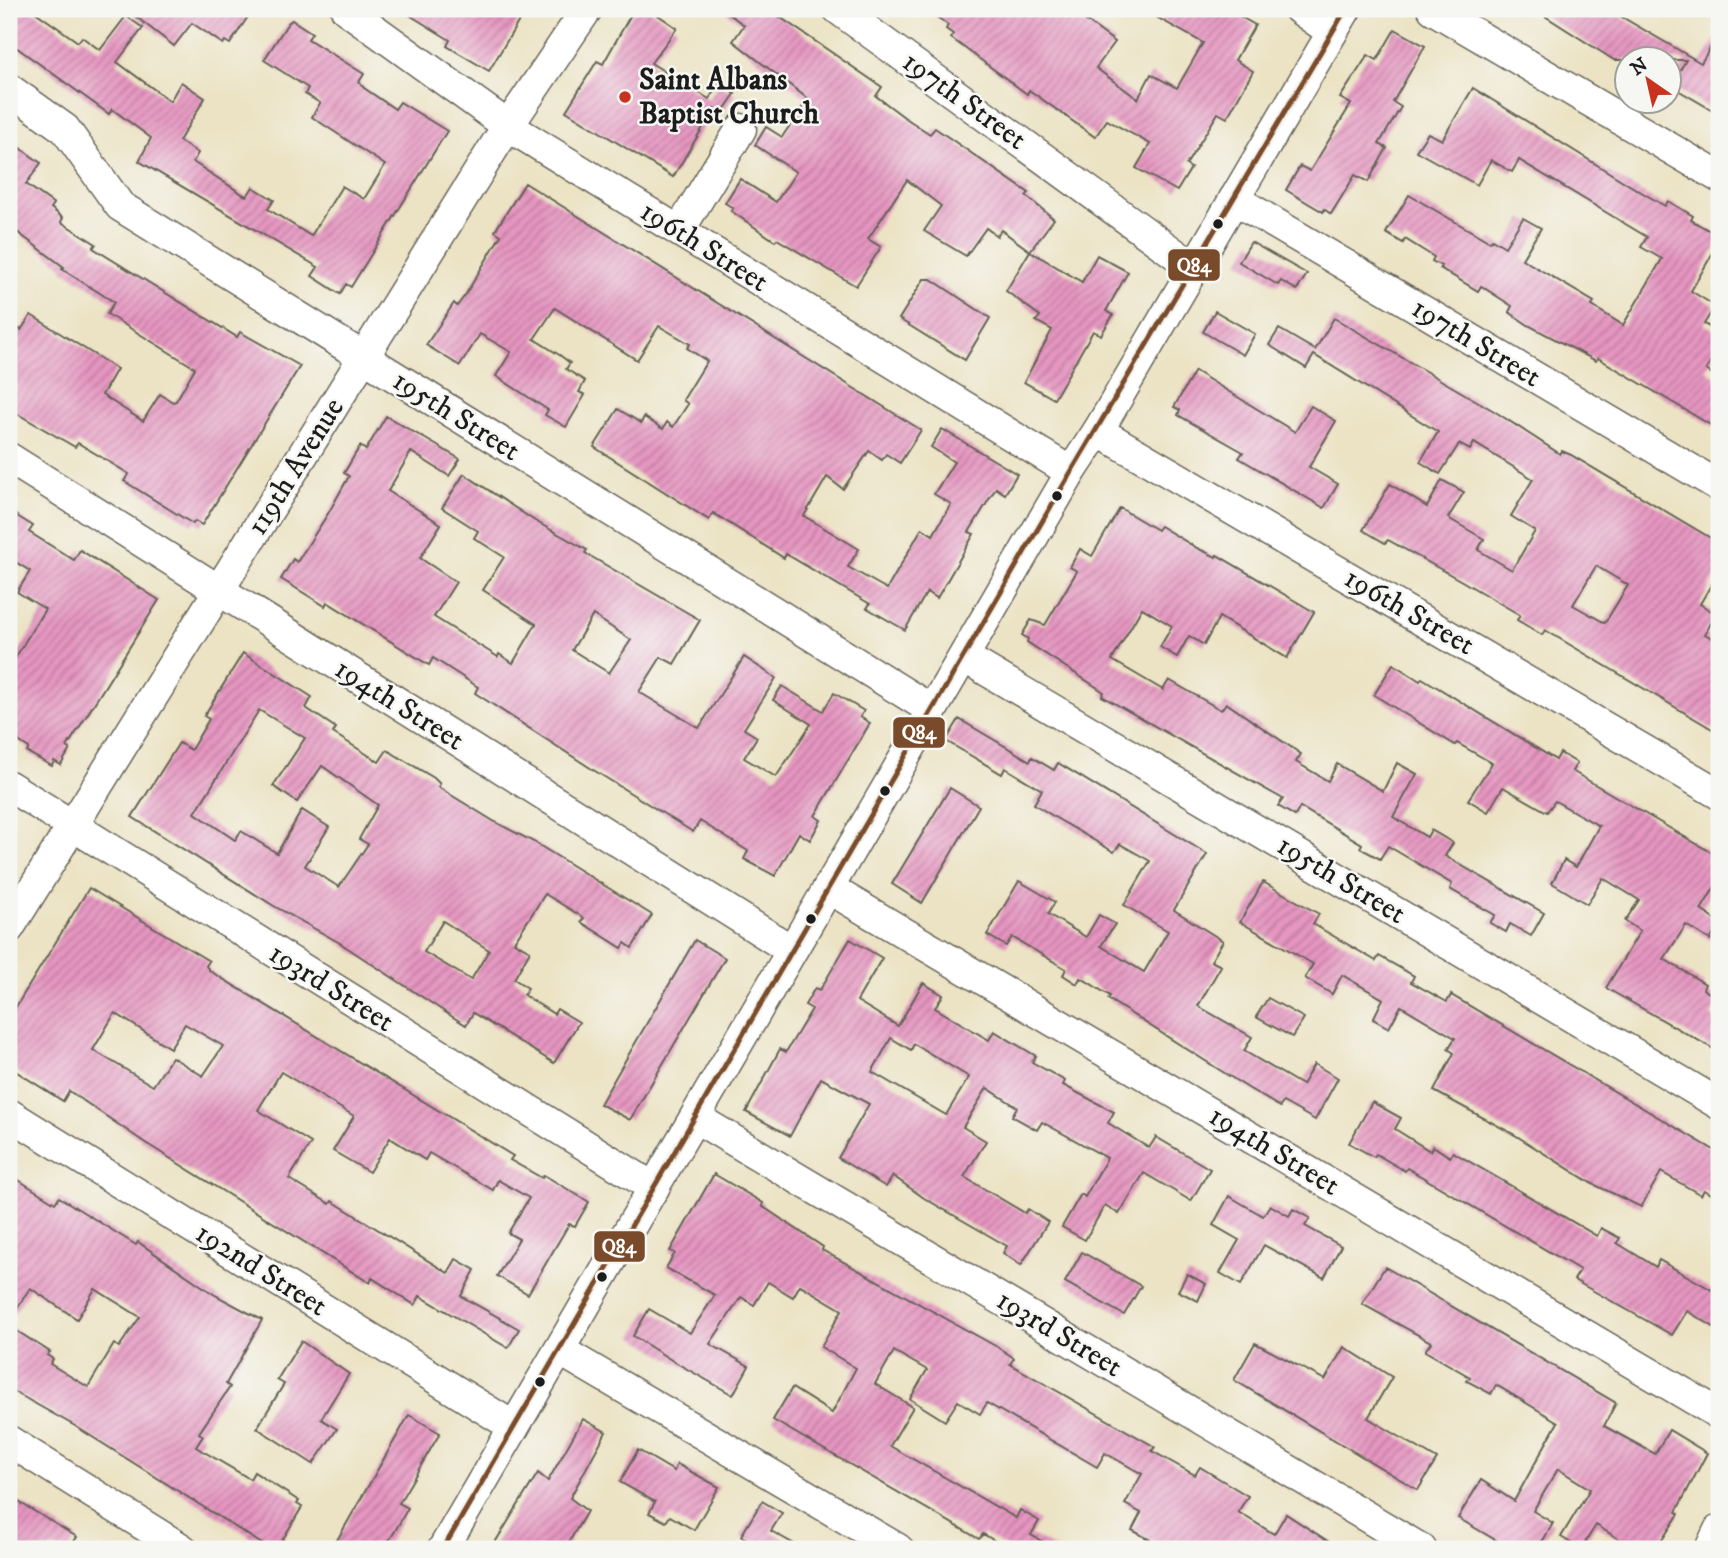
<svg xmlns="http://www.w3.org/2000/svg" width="1728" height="1558" font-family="'IM FELL DW Pica',serif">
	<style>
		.building { fill: url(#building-hatch); fill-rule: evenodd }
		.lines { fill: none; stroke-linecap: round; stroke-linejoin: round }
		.minor-casing { stroke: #656257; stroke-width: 33 }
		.minor { stroke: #fff; stroke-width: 30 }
		.bus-1-casing { stroke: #f6f6f2; stroke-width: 10 }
		.bus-1 { stroke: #7a4b2a; stroke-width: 5 }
		.poi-dot { fill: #c8321e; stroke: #f6f6f2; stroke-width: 2.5 }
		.bus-dot { fill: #1c1c1c; stroke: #f6f6f2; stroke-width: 2.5 }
		.labels { text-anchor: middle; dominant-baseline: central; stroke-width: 5; stroke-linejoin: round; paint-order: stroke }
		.poi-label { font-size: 30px; font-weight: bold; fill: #1c1c1c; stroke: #f6f6f2; text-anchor: start }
		.street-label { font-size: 30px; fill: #1c1c1c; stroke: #f6f6f2 }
		.line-badge { stroke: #f6f6f2; stroke-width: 2.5 }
		.badge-label { font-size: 19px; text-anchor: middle; font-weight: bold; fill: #fff }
	</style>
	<defs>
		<pattern id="building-hatch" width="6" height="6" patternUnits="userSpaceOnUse" patternTransform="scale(1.75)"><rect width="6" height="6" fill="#e696c1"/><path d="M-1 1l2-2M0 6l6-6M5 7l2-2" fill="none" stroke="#ba7a9c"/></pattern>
	</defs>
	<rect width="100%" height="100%" fill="#f6f6f2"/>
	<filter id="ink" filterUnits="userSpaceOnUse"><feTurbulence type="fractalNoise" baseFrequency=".0143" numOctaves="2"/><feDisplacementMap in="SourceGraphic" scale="14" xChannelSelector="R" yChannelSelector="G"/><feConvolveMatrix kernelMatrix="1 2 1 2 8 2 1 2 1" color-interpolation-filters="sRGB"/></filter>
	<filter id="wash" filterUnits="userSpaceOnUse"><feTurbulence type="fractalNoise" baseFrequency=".00686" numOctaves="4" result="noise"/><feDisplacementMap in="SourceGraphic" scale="28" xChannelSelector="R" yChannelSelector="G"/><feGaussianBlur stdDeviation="1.57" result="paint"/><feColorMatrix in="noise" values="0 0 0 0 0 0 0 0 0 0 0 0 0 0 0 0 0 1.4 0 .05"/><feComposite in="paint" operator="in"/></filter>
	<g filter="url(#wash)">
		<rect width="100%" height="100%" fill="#ece3c4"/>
		<g id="blocks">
			<g class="building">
				<polygon points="9,9 31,9 78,42 82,37 100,50 126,16 143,28 117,62 170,101 181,82 205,98 179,141 198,153 193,162 244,195 247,196 253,187 274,200 268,209 311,236 342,186 364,199 385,165 312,117 320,103 305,94 308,88 264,60 288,23 292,20 312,33 308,39 364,74 359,82 364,88 395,109 400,102 447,131 351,287 346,284 340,294 312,276 318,267 139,161 151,138 112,109 109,114 9,42"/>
				<polygon points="126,9 253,9 230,44 225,41 223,44 192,23 174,46"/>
				<polygon points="400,9 526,9 489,71 447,46 450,40"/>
				<polygon points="634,9 649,9 677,28 651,63 709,99 719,84 735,94 721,114 714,109 673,177 566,111 597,61 603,64"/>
				<polygon points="722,9 768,9 882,87 876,96 904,117 930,134 935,128 1029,193 1026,196 1054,219 1030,251 1082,282 1097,255 1128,272 1106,311 1113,315 1101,335 1093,331 1054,399 1024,382 1052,330 1036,321 1040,316 1006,291 1030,251 1001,230 997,236 986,228 966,256 924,231 941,206 907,180 868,239 881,247 856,286 777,239 775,241 731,211 733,208 725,203 740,179 776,202 796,172 755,145 766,127 782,137 808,99 733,41 744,25"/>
				<polygon points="926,9 1070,9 1115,42 1096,68 1138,99 1151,74 1177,88 1203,43 1142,9 1227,9 1255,25 1235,60 1253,71 1227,118 1218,113 1186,165 1191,168 1177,191 1136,168 1150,144 1107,120 1095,137 1029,90 1027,94 951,38 953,34 946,29 948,25"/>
				<polygon points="1534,9 1608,9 1701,63 1719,33 1719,114 1671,86 1686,60 1614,60"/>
				<polygon points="1395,29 1425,46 1393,102 1401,107 1379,144 1387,148 1368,182 1355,175 1331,214 1324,209 1323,212 1286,190 1300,166 1310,171 1351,104 1340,98 1368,55 1377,60"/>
				<polygon points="1473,88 1631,186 1665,206 1668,201 1693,216 1691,220 1719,236 1719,242 1691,291 1715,306 1704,324 1719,332 1719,347 1706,370 1719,378 1719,430 1598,358 1596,361 1528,325 1509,312 1512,306 1481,286 1478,291 1440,268 1441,266 1432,261 1434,257 1405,239 1403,243 1386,233 1409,195 1490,242 1492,239 1505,247 1523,218 1541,228 1522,259 1594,302 1592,306 1623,325 1648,283 1662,259 1641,247 1647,237 1519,160 1512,172 1491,160 1477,185 1416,151 1428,133 1442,140"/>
				<polygon points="9,140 41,163 26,184 54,204 51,208 63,218 61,222 96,244 93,248 237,337 240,332 300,366 202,525 195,521 193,524 124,481 129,474 78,443 75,447 9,409 9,322 21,330 31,315 117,369 102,395 143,421 160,394 173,402 176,401 195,368 107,314 114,302 62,269 64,267 9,226"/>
				<polygon points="525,183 921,430 900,463 886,454 882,460 869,451 843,489 827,477 804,516 859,549 848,567 887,589 922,528 933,535 951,504 934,494 954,462 931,447 942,429 1017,474 1005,494 996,488 969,532 974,534 937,598 927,592 905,630 867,608 870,604 786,554 784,558 713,513 709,520 594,447 618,409 641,423 644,417 663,429 667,422 673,427 688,404 683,400 707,361 687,348 690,344 659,326 637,360 555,308 534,339 561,356 570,363 566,369 585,381 579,392 585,395 566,427 545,415 548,410 496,376 511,352 480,334 460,366 426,345 454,303 457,306 466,294 501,235 495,231"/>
				<polygon points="1251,242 1307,274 1297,290 1281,281 1278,285 1239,262"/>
				<polygon points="924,279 931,279 990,318 965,360 899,319"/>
				<polygon points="1215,311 1255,334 1243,355 1203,332"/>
				<path d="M1334,318L1494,411L1560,454L1562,451L1571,455L1719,543V571L1700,604L1716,614L1705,634L1719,642V733L1545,630L1542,635L1517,620L1520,615L1460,580L1388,540L1385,543L1363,530L1390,484L1427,507L1442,480L1464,492L1448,518L1484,539L1478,550L1512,570L1535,531L1511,516L1533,479L1474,443L1470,450L1459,444L1440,474L1420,462L1438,432L1314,355L1306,368L1269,345L1279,329L1315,350ZM1596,566L1628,585L1605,623L1573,605Z"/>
				<polygon points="1195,371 1295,432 1311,406 1336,421 1309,467 1338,484 1324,508 1239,458 1243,452 1178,415 1180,410 1174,407"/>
				<path d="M386,416L460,459L449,476L411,452L388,491L441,524L420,558L456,582L434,617L498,657L499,654L513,663L536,624L483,590L504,557L474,538L478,531L442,508L464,474L535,521L587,550L585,553L700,620L674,664L661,657L639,692L699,728L744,657L776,678L744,729L757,737L744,758L776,777L811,724L773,700L782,686L823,711L834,693L864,711L860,717L870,723L815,816L821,820L810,840L799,833L775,876L744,859L748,851L700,821L693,832L595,771L475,693L478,687L433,658L429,665L327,602L325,606L281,579L293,559L297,562L329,512L349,476L344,473L360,446L366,450ZM593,615L631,640L609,673L572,650Z"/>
				<polygon points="1120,508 1157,530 1160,526 1197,548 1216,557 1217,555 1314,612 1287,658 1219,617 1204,645 1189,636 1177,657 1160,647 1172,626 1142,608 1112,660 1163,690 1169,680 1221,710 1226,703 1301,754 1296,762 1328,781 1337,764 1383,791 1397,763 1417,774 1393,817 1427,837 1431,830 1453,843 1445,856 1544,913 1531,936 1510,924 1506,932 1490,923 1495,915 1450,889 1452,884 1388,846 1380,859 1360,848 1362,844 1300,807 1295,816 1278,806 1283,799 1102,696 1104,692 1027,642 1028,639 1022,635 1031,620 1045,625 1077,571 1070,567 1080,549 1092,556"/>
				<polygon points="9,511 33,526 29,532 74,560 80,550 159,600 67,747 70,749 61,765 54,761 52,766 27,752 29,748 9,735 9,668 45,609 17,592 30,571 12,560 9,565"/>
				<path d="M243,653L312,697L306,708L336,728L333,733L379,762L387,750L434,778L440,784L438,787L495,822L534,842L652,915L632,948L625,943L622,948L581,922L584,918L545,894L514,942L530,951L514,979L528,988L524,995L554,1014L557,1009L579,1022L554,1063L473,1013L466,1025L448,1014L340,943L274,906L132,817L179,743L191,750L209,719L204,716ZM259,710L305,738L273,786L297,802L322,766L378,805L359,839L368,844L339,887L305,866L329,827L302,810L277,853L241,831L235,840L195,813ZM443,921L489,950L471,980L424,952Z"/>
				<polygon points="1393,664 1420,681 1422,678 1556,760 1560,753 1577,763 1572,771 1719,857 1719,880 1701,910 1719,922 1719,926 1710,940 1686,925 1664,959 1705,984 1703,989 1719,999 1711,1016 1719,1020 1719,1052 1606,988 1640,931 1625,921 1639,900 1603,878 1587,904 1552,883 1564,860 1576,867 1599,826 1555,801 1547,812 1503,787 1488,812 1468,800 1492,763 1457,743 1455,745 1374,695"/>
				<polygon points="959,719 1030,761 1032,757 1054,770 1058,763 1207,854 1174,910 1223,941 1211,961 1221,966 1198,1006 1252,1037 1244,1051 1302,1085 1314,1064 1338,1078 1315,1120 1283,1102 1280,1107 1248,1088 1108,999 1110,996 1083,979 1080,978 1077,984 1063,975 1066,969 1012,937 1006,946 987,935 1019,881 1055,902 1048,914 1086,937 1099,915 1115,924 1101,946 1144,972 1168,931 1124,905 1150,861 1120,844 1114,852 1056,818 1034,804 1042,790 1005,768 1002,774 946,741"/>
				<polygon points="950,788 979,806 922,903 892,884"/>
				<polygon points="1263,882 1319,914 1313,924 1376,961 1379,956 1414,976 1411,982 1447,1002 1451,995 1719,1153 1719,1198 1704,1190 1701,1195 1661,1172 1641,1207 1591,1183 1515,1135 1434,1091 1454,1053 1448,1049 1455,1038 1401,1006 1389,1028 1373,1019 1383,999 1342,975 1332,994 1305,978 1313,964 1240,922"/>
				<path d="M89,888L209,961L206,966L210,971L513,1156L510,1160L542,1178L544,1175L589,1202L575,1226L569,1224L528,1294L497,1276L519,1239L508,1233L529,1198L498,1180L493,1190L429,1153L425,1160L390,1138L369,1172L333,1151L354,1116L281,1072L258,1110L311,1143L289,1179L330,1204L332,1201L448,1273L456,1259L475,1270L461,1296L519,1329L508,1348L420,1296L415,1305L372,1278L370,1283L144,1142L69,1091L63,1101L9,1067V1018ZM115,1013L170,1048L185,1024L223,1046L203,1076L172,1057L153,1086L93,1050Z"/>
				<path d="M850,939L882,958L857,1001L898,1026L923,983L943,995L935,1008L989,1040L994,1031L1036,1056L1032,1062L1065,1081L1063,1085L1114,1112L1108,1123L1149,1148L1156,1137L1210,1169L1191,1201L1144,1173L1119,1214L1105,1205L1085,1240L1062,1227L1081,1194L1085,1197L1107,1158L1042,1122L1037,1130L1012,1116L1017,1107L987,1088L963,1127L986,1141L964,1177L1025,1213L1028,1209L1048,1222L1021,1265L1003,1253L1007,1246L924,1198L893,1176L886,1187L838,1158L869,1104L821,1078L790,1136L746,1112L780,1049L786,1052L812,1009L805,1005L815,988L820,990ZM891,1038L911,1050L914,1044L969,1077L946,1115L872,1072Z"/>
				<polygon points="695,940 725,958 630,1120 600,1104"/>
				<polygon points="1268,998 1304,1018 1292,1037 1256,1017"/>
				<polygon points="1372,1102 1401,1118 1395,1129 1430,1151 1433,1146 1450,1157 1453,1152 1597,1236 1601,1228 1620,1238 1617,1243 1656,1267 1659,1260 1719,1294 1719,1330 1687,1311 1672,1335 1574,1280 1580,1270 1407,1168 1405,1171 1376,1154 1374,1157 1349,1143"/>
				<polygon points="9,1174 55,1203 59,1197 136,1245 138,1242 215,1295 262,1320 226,1384 230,1387 199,1433 203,1436 196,1447 250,1479 254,1472 299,1501 297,1504 302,1507 277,1549 270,1549 75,1426 9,1389 9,1326 50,1352 47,1355 53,1359 50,1364 88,1387 114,1344 119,1347 140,1317 95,1289 77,1319 30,1288 9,1321"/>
				<polygon points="714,1174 763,1203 762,1206 823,1247 822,1250 999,1348 1014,1358 1010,1364 1155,1447 1152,1451 1195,1475 1200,1467 1248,1496 1238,1512 1274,1534 1286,1514 1340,1549 1152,1549 1156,1543 1132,1530 1141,1513 1125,1504 1142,1474 1105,1453 1097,1467 987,1403 980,1414 958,1401 945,1421 910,1399 927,1370 894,1351 875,1384 913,1407 890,1446 1016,1518 1020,1510 1039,1521 1031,1535 1056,1549 1009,1549 983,1534 979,1539 773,1420 792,1388 832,1413 856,1368 821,1347 842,1310 800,1285 793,1297 768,1282 754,1305 741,1297 710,1344 749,1366 733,1395 673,1361 633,1336 649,1309 690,1333 715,1295 666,1268 675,1253 670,1251"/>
				<polygon points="1229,1196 1263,1216 1270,1205 1289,1216 1293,1209 1310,1218 1305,1226 1341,1246 1324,1278 1264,1245 1241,1285 1220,1273 1239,1240 1213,1225"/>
				<polygon points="1082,1252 1141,1286 1124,1315 1065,1282"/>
				<polygon points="1385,1267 1616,1403 1604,1426 1655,1454 1669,1430 1707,1453 1676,1512 1679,1514 1656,1549 1635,1549 1596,1525 1581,1549 1561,1537 1590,1489 1558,1469 1533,1511 1553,1523 1538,1549 1511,1549 1458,1518 1481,1480 1514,1501 1558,1422 1496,1385 1491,1394 1467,1381 1470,1377 1425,1351 1431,1342 1362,1304"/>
				<polygon points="1187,1274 1206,1284 1198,1301 1178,1291"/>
				<polygon points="301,1341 349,1374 321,1419 337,1429 313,1464 257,1428 284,1384 277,1380"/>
				<polygon points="1255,1343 1325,1380 1344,1347 1392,1377 1368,1418 1437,1459 1418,1490 1234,1380"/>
				<polygon points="409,1415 440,1433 399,1503 408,1508 395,1531 384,1549 332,1549"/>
				<polygon points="583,1419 606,1432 570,1498 587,1511 565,1549 491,1549 538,1473 548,1481"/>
				<polygon points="638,1450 674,1471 677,1464 719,1487 694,1530 670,1516 666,1522 649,1513 655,1502 620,1482"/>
				<polygon points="762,1501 782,1513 771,1531 803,1549 763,1549 741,1536"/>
				<polygon points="19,1502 77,1537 69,1549 9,1549 9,1519"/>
			</g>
		</g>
	</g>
	<g filter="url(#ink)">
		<use href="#blocks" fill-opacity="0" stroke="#656257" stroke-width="2"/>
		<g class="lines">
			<g class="minor-casing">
				<g id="minor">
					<polyline points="346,9 508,126 1071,472"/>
					<polyline points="838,9 1193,267"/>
					<polyline points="1299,9 1332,32"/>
					<polyline points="1433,9 1719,177"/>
					<polyline points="9,89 65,129 120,206 932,710"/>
					<polyline points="1234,199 1719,486"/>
					<polyline points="679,231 741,129"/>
					<polyline points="1098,431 1719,794"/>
					<polyline points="9,458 791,950"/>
					<polyline points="964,657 1719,1104"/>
					<polyline points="9,786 654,1188"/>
					<polyline points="828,888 1719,1414"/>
					<polyline points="9,928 496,144 587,9"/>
					<polyline points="9,1114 514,1427"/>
					<polyline points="696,1118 1421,1549"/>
					<polyline points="561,1351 898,1549"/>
					<polyline points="9,1441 182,1549"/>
					<polyline points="443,1549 1071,472 1098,431 1346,9"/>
					<polyline points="1710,1549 1719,1530"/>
				</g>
			</g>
			<use href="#minor" class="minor"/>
			<g class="bus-1-casing">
				<polyline id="bus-1" points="443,1549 1071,472 1346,9"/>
			</g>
			<use href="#bus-1" class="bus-1"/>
		</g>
	</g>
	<circle class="poi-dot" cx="625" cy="97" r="7"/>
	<g class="bus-dot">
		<circle cx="1218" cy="224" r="6"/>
		<circle cx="1057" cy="496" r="6"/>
		<circle cx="885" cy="791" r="6"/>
		<circle cx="811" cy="919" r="6"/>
		<circle cx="602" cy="1277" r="6"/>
		<circle cx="540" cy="1382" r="6"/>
	</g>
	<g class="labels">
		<g class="poi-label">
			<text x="639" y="80">Saint Albans<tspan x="639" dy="34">Baptist Church</tspan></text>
		</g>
		<g class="street-label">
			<text transform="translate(964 101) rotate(36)">197th Street</text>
			<text transform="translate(704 247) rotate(32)">196th Street</text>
			<text transform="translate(1476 343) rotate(31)">197th Street</text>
			<text transform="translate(456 416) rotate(32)">195th Street</text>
			<text transform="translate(296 467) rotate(-58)">119th Avenue</text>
			<text transform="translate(1409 612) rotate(30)">196th Street</text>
			<text transform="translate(399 705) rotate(32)">194th Street</text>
			<text transform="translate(1341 880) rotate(31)">195th Street</text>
			<text transform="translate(331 988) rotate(32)">193rd Street</text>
			<text transform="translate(1274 1151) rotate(31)">194th Street</text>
			<text transform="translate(261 1270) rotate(32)">192nd Street</text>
			<text transform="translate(1059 1334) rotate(31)">193rd Street</text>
		</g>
	</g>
	<g class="line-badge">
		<rect x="1167" y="248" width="54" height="34" rx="7" fill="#7a4b2a"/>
		<rect x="892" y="716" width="54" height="33" rx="7" fill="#7a4b2a"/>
		<rect x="593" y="1230" width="53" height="33" rx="7" fill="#7a4b2a"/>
	</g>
	<g class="badge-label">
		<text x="1194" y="272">Q84</text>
		<text x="919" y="739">Q84</text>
		<text x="619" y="1253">Q84</text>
	</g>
	<rect width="1728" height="1558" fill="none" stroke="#f6f6f2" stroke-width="35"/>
	<g transform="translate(1648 80) rotate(326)"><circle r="33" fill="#f6f6f2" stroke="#9f9f9c" stroke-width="2"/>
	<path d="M0-5L12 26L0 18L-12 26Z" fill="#c8321e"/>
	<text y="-10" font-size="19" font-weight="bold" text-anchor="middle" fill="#1c1c1c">N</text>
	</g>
</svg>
